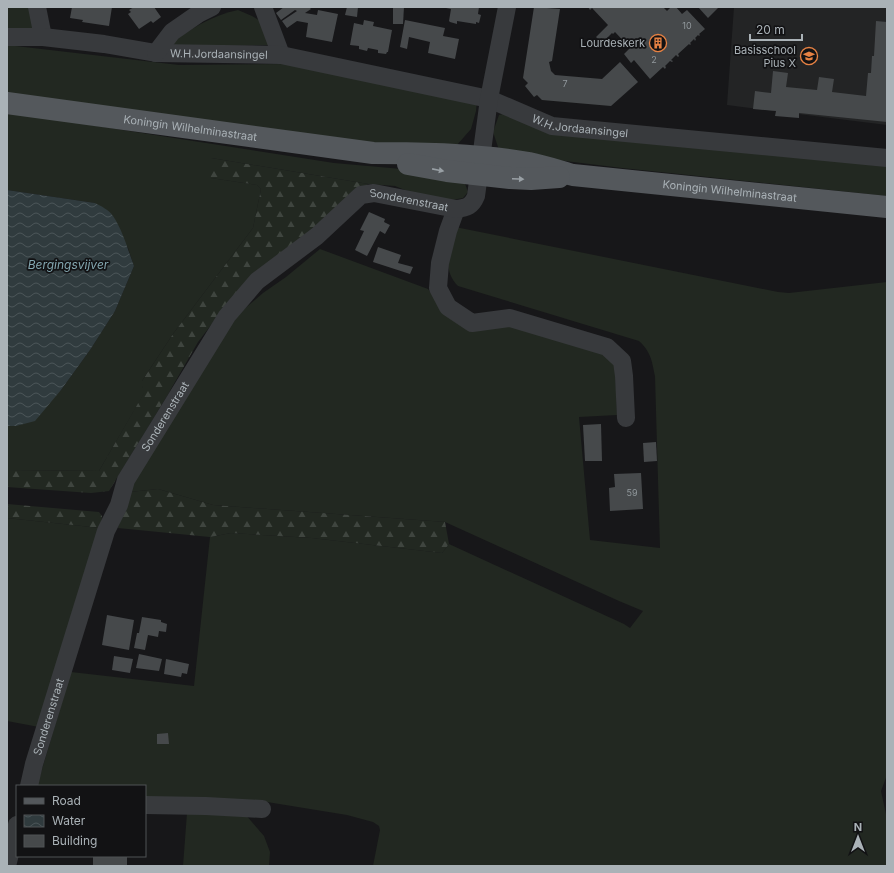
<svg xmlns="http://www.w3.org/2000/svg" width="894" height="873" font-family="Inter,sans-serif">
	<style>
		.built { fill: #232425 }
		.grass { fill: #222821 }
		.forest { fill: url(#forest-firs) }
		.water { fill: url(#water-waves) }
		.building { fill: #46494b }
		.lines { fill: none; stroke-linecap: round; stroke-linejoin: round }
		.minor { stroke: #383a3d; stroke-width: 18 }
		.major { stroke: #54585c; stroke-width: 22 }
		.oneway { fill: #99a0a5 }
		.labels { text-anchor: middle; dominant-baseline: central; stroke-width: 3.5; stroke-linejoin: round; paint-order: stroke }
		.number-label { font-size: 9px; fill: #91989c }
		.poi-label { font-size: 11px; fill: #aab2b7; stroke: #121214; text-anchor: end }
		.street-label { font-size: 11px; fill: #aab2b7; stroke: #121214 }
		.water-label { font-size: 12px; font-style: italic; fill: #84a7b0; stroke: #121214 }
	</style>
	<defs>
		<pattern id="forest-firs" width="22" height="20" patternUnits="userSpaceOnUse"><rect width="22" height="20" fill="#222821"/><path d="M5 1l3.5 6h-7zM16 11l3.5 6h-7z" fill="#3f453f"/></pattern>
		<pattern id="water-waves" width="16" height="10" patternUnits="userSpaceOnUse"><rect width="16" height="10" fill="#303b3e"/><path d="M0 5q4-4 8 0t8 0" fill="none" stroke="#4b5558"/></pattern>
	</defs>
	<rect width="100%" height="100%" fill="#171719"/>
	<polygon class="built" points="734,7 887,7 887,125 727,105"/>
	<g class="grass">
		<polygon points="7,7 33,7 37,29 7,29"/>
		<path d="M238,10L252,16L264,23L271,45L167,47C187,30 213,15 238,10Z"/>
		<polygon points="7,45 179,65 293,64 477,100 476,111 471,129 457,145 360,144 7,93"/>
		<polygon points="7,112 334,163 402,169 463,178 468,192 463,198 447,201 420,196 395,186 368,184 211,158 211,178 257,185 261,189 253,228 173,334 142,381 142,386 145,392 99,471 7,470 7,426 16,426 61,390 90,350 115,311 134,266 128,248 95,203 7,190"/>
		<polygon points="507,113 887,165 887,196 622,168 500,153 493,132 499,115"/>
		<path d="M455,227L778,292L789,293L887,282V775L881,791L887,819V866H373L380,830L379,826L373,822L347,815L267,802L145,798V786H37L71,672L194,686L210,537L231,533L312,538L442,553L449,544L624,624L630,628L643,611L619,601L445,522L213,505L158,489L130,492L131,486L223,334L243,310L263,293L286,277L320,249L428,289L444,311L518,324L601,350L615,361L617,415L579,417L590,540L660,548L655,376C652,361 651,352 639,341L458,286C441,268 450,249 455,227Z"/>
		<polygon points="7,518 101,528 39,727 7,721"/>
		<polygon points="187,813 245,814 264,836 270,852 269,866 183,866"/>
	</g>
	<g class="forest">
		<polygon points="211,158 368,184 227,304 198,342 164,401 109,491 91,493 7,487 7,470 99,471 144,393 142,386 142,381 173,334 253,228 261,189 257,185 211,178 210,175"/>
		<polygon points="158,489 213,505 445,522 449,544 442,553 312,538 231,533 210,537 118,528 130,492"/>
		<polygon points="7,504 99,512 102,516 101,528 7,518"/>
	</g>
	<path class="water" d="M7,190L95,203C101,206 109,210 113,216C123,231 128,250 134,266L115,311L90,350L61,390L35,421L16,426H7Z"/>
	<g class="building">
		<polygon points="72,7 112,7 109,26 82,22 83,20 70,18"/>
		<polygon points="134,7 154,7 161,17 153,23 151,21 139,29 128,14 131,12 129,10"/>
		<polygon points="284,7 297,7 297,8 299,7 309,7 311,9 305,13 317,15 318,10 338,14 332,42 306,37 308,23 297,21 287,28 282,21 297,11 295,10 281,20 276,13"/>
		<polygon points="347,7 358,7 357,17 345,15"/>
		<polygon points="393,7 404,7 403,24 393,24"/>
		<polygon points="441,7 479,7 478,14 481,15 479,23 476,22 476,24 457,21 457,24 450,22 449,21 451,9"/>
		<polygon points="534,7 560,9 552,61 549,62 551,71 555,75 602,79 620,62 638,82 611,106 542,100 537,95 534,97 525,86 528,83 523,78"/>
		<polygon points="588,7 663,7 667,11 671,7 676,7 682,14 687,10 705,29 699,34 700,35 699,36 698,35 695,38 696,39 695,41 694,39 690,43 691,44 690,45 689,44 678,54 679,56 678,57 676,55 671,60 673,61 672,62 670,61 665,66 666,67 665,69 663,67 650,79 634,60 631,63 624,54 630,48 615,32 613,34 612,33 602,43 596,37 608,25 592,8 590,10"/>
		<polygon points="698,7 719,7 708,18"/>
		<polygon points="364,20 374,22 373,26 392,30 388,52 387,52 386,54 378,53 378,50 368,48 367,51 359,49 359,46 350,45 354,23 363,25"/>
		<polygon points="405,20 445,28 443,36 459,39 455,59 428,53 430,42 409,37 407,49 400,47"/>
		<polygon points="876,21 887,22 887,122 799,113 799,118 775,116 776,111 753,109 755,91 771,93 773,71 788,73 786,87 817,90 819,77 834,79 832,92 866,96 868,73 871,73 872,56 874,56"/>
		<polygon points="369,212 385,219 384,222 390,225 385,234 380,231 367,256 355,250 364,231 360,230"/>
		<polygon points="378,247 401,255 398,263 413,267 410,274 373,262"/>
		<polygon points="601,424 602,461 585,461 583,425"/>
		<polygon points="656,442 657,461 644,462 643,443"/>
		<polygon points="641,473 643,509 610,511 609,488 615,487 614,474"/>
		<polygon points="107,615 134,620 129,650 102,645"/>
		<polygon points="142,617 161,620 161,622 167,624 166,632 159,631 158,637 148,635 145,650 134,648 137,633 139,633"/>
		<polygon points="139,654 162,659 159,671 136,668"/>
		<polygon points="114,656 133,659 130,673 112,670"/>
		<polygon points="166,659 189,664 187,674 182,673 181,677 164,674"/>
		<polygon points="168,733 169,744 157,744 157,734"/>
		<rect x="93" y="856" width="34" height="10"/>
	</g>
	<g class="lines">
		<g class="minor">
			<polyline points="37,7 43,37"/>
			<polyline points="263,7 281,55"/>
			<path id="s1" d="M7,37H43L104,44L156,53L281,55L489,99L552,126L887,158"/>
			<polyline points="156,53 172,32 198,14 212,7"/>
			<polyline points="456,209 448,231 440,263 438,288 448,307 472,323 510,318 607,347 622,361 624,376 626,418"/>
			<path id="s2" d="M29,786L34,764L106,531L119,505L126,480L227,316L257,281L317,236L361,195L374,193L456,209C467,208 472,206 476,196L489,99L507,7"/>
			<polyline points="145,805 206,806 262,809"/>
			<polyline points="7,866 17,825"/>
		</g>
		<g class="major">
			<path id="s3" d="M7,103L373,153C425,153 478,154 529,163C544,166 559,171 573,175L887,207"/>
			<polyline points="408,164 447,171 510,178 531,179 559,177"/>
		</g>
	</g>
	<defs><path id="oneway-solid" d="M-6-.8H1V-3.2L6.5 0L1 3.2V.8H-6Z"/></defs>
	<g class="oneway">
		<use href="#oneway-solid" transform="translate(438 170) rotate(11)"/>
		<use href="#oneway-solid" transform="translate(518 179) rotate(2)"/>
	</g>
	<defs>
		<g id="building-ring" transform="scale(0.9)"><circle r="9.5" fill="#121214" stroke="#e58143" stroke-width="1.5"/><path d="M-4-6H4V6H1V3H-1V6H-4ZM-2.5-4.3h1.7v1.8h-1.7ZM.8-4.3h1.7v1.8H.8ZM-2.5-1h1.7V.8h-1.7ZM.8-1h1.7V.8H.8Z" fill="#e58143"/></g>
		<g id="school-ring" transform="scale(0.9)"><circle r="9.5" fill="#121214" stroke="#e58143" stroke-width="1.5"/><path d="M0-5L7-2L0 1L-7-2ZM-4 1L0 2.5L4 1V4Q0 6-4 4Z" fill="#e58143"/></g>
	</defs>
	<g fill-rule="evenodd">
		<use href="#building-ring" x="658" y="43"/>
		<use href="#school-ring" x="809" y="56"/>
	</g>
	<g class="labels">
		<g class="number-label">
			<text x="687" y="25">10</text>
			<text x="654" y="59">2</text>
			<text x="565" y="83">7</text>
			<text x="632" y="492">59</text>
		</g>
		<g class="poi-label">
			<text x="645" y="43">Lourdeskerk</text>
			<text x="796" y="50">Basisschool<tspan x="796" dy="13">Pius X</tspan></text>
		</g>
		<g class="street-label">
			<text stroke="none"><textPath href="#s1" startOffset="213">W.H.Jordaansingel</textPath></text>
			<text stroke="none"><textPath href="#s1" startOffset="584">W.H.Jordaansingel</textPath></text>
			<text stroke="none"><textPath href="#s3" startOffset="185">Koningin Wilhelminastraat</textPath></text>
			<text stroke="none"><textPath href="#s3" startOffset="729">Koningin Wilhelminastraat</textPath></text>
			<text stroke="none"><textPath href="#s2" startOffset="744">Sonderenstraat</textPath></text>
			<text stroke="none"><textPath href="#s2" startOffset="396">Sonderenstraat</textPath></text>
			<text stroke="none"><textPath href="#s2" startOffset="72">Sonderenstraat</textPath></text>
		</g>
		<g class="water-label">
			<text x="68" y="264">Bergingsvijver</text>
		</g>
	</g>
	<rect width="894" height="873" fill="none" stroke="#aab2b7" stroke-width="16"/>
	<rect x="16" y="785" width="130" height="72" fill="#121214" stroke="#4f5255"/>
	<rect x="24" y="798" width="20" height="6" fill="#54585c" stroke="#4f5255"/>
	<text x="52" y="805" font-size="12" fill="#aab2b7">Road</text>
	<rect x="24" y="815" width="20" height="12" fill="url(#water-waves)" stroke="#4f5255"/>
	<text x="52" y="825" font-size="12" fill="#aab2b7">Water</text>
	<rect x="24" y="835" width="20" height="12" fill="#46494b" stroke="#4f5255"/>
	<text x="52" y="845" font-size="12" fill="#aab2b7">Building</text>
	<g transform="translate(858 837)" stroke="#121214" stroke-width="3" paint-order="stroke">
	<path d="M0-3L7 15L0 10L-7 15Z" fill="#aab2b7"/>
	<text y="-6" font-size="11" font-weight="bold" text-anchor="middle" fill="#aab2b7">N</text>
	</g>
	<path d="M750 34v6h52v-6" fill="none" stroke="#aab2b7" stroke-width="2"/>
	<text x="756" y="34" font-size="12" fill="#aab2b7" stroke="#121214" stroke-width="3" paint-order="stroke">20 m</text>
</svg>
